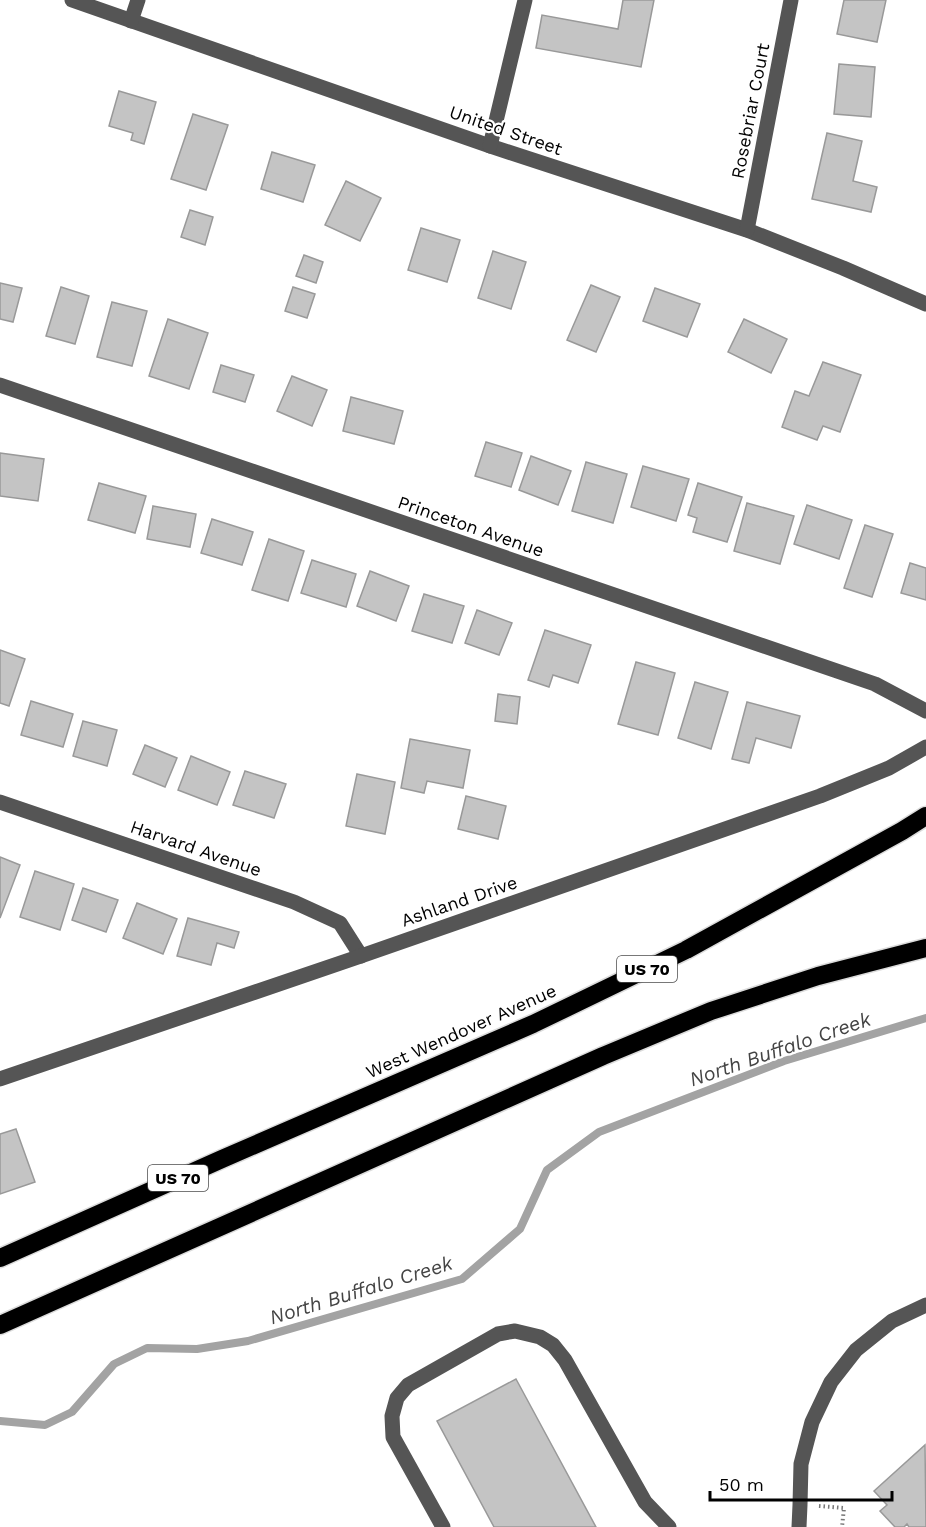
<svg xmlns="http://www.w3.org/2000/svg" width="926" height="1527" font-family="'Work Sans',sans-serif">
	<style>
		.lines { fill: none; stroke-linecap: round; stroke-linejoin: round }
		.stream { stroke: #a3a3a3; stroke-width: 8 }
		.building { fill: #c4c4c4; stroke: #999; stroke-width: 1.5 }
		.highway-casing { stroke: #dbdbdb; stroke-width: 21 }
		.path { stroke: #777; stroke-width: 4; stroke-dasharray: 1.5 3; stroke-linecap: butt }
		.minor { stroke: #555; stroke-width: 15 }
		.highway { stroke: #000; stroke-width: 18 }
		.labels { text-anchor: middle; dominant-baseline: central; stroke-width: 4.5; stroke-linejoin: round; paint-order: stroke }
		.shield { fill: #fff; stroke: #4c4c4c; stroke-width: 1.5 }
		.shield-label { font-size: 16px; font-weight: bold; fill: #000 }
		.street-label { font-size: 18px; fill: #000; stroke: #fff }
		.water-label { font-size: 20px; font-style: italic; fill: #444; stroke: #fff }
	</style>
	<rect width="100%" height="100%" fill="#fff"/>
	<g class="lines">
		<polyline class="stream" points="0,1421 45,1425 72,1412 114,1364 147,1348 197,1349 248,1341 462,1279 520,1229 547,1170 599,1132 784,1061 926,1018"/>
	</g>
	<g class="building">
		<polygon points="623,0 654,0 641,67 536,48 542,15 618,29"/>
		<polygon points="844,0 886,0 877,42 837,34"/>
		<polygon points="839,64 875,67 871,117 834,114"/>
		<polygon points="119,91 156,102 144,144 131,140 133,133 109,126"/>
		<polygon points="193,114 228,125 206,190 171,179"/>
		<polygon points="827,133 862,141 853,181 877,187 871,212 812,199"/>
		<polygon points="272,152 315,165 303,202 261,189"/>
		<polygon points="346,181 381,198 360,241 325,225"/>
		<polygon points="190,210 213,217 205,245 181,237"/>
		<polygon points="421,228 460,240 447,282 408,270"/>
		<polygon points="493,251 526,262 511,309 478,298"/>
		<polygon points="304,255 323,262 316,283 296,276"/>
		<polygon points="0,283 22,288 13,322 0,319"/>
		<polygon points="591,285 620,297 596,352 567,340"/>
		<polygon points="61,287 89,296 75,344 46,336"/>
		<polygon points="293,287 315,294 307,318 285,311"/>
		<polygon points="655,288 700,304 687,337 643,321"/>
		<polygon points="112,302 147,311 132,366 97,357"/>
		<polygon points="168,319 208,333 189,389 149,376"/>
		<polygon points="744,319 787,339 771,373 728,352"/>
		<polygon points="823,362 861,375 840,432 823,426 817,440 782,427 795,391 809,396"/>
		<polygon points="221,365 254,375 245,402 213,392"/>
		<polygon points="292,376 327,390 312,426 277,411"/>
		<polygon points="351,397 403,411 394,444 343,431"/>
		<polygon points="486,442 522,453 511,487 475,476"/>
		<polygon points="0,453 44,459 38,501 0,496"/>
		<polygon points="531,456 571,471 558,505 519,490"/>
		<polygon points="586,462 627,474 613,523 572,511"/>
		<polygon points="643,466 689,479 676,521 631,507"/>
		<polygon points="99,483 146,496 135,533 88,520"/>
		<polygon points="698,483 742,497 727,542 693,532 697,518 688,515"/>
		<polygon points="747,503 794,516 780,564 734,551"/>
		<polygon points="807,505 852,520 839,559 794,544"/>
		<polygon points="153,506 196,514 190,547 147,539"/>
		<polygon points="212,519 253,532 242,565 201,553"/>
		<polygon points="865,525 893,534 872,597 844,588"/>
		<polygon points="269,539 304,551 288,601 252,590"/>
		<polygon points="312,560 356,574 346,607 301,593"/>
		<polygon points="910,563 926,568 926,600 901,593"/>
		<polygon points="370,571 409,586 396,621 357,606"/>
		<polygon points="424,594 464,606 452,643 412,631"/>
		<polygon points="477,610 512,623 499,655 465,643"/>
		<polygon points="545,630 591,645 578,683 553,675 549,687 528,680"/>
		<polygon points="0,650 25,659 9,706 0,703"/>
		<polygon points="636,662 675,673 658,735 618,724"/>
		<polygon points="695,682 728,692 711,749 678,738"/>
		<polygon points="498,694 520,697 517,724 495,721"/>
		<polygon points="31,701 73,714 63,747 21,735"/>
		<polygon points="747,702 800,716 791,748 756,738 749,763 732,759"/>
		<polygon points="83,721 117,730 107,766 73,756"/>
		<polygon points="410,739 470,750 463,788 427,781 424,793 401,788"/>
		<polygon points="145,745 177,758 165,787 133,774"/>
		<polygon points="191,756 230,772 217,805 178,790"/>
		<polygon points="245,771 286,784 274,818 233,805"/>
		<polygon points="357,774 395,782 385,834 346,826"/>
		<polygon points="466,796 506,806 498,839 458,829"/>
		<polygon points="0,857 20,865 0,918"/>
		<polygon points="35,871 74,884 60,930 20,917"/>
		<polygon points="83,888 118,900 106,932 72,920"/>
		<polygon points="137,903 177,919 163,954 123,938"/>
		<polygon points="188,918 239,932 234,948 217,943 211,965 177,956"/>
		<polygon points="16,1129 35,1182 0,1194 0,1134"/>
		<polygon points="516,1379 596,1527 494,1527 437,1421"/>
		<polygon points="925,1445 926,1527 909,1527 907,1524 904,1527 895,1527 880,1511 887,1505 874,1491"/>
	</g>
	<g class="lines">
		<g class="highway-casing">
			<g id="highway">
				<polyline points="0,1258 222,1159 533,1024 686,950 902,831 926,816"/>
				<polyline points="0,1325 603,1056 711,1011 818,976 926,948"/>
			</g>
		</g>
		<polyline class="path" points="819,1506 844,1508 842,1527"/>
		<g class="minor">
			<polyline points="72,0 490,146 747,230 843,268 926,304"/>
			<polyline points="131,21 138,0"/>
			<polyline points="490,146 525,0"/>
			<polyline points="747,230 791,0"/>
			<polyline points="0,385 875,684 926,711"/>
			<polyline points="0,802 294,902 340,923 361,956"/>
			<polyline points="0,1079 361,956 820,796 889,768 926,747"/>
			<polyline points="443,1527 393,1437 392,1416 397,1398 408,1385 498,1334 515,1331 540,1337 553,1345 565,1360 645,1502 669,1527"/>
			<polyline points="799,1527 800,1505 801,1464 812,1422 831,1382 856,1350 892,1321 926,1305"/>
		</g>
		<use href="#highway" class="highway"/>
	</g>
	<g class="labels">
		<g class="shield">
			<rect x="617" y="956" width="60" height="26" rx="4.5"/>
			<rect x="148" y="1165" width="60" height="26" rx="4.5"/>
		</g>
		<g class="shield-label">
			<text x="647" y="969">US 70</text>
			<text x="178" y="1178">US 70</text>
		</g>
		<g class="street-label">
			<text transform="translate(750 111) rotate(-79)">Rosebriar Court</text>
			<text transform="translate(506 130) rotate(19)">United Street</text>
			<text transform="translate(471 526) rotate(19)">Princeton Avenue</text>
			<text transform="translate(196 848) rotate(19)">Harvard Avenue</text>
			<text transform="translate(459 901) rotate(-19)">Ashland Drive</text>
			<text transform="translate(461 1031) rotate(-24)">West Wendover Avenue</text>
		</g>
		<g class="water-label">
			<text transform="translate(780 1049) rotate(-19)">North Buffalo Creek</text>
			<text transform="translate(361 1290) rotate(-17)">North Buffalo Creek</text>
		</g>
	</g>
	<path d="M710 1491v9h182v-9" fill="none" stroke="#000000" stroke-width="3"/>
	<text x="719" y="1491" font-size="18" fill="#000000" stroke="#ffffff" stroke-width="4.5" paint-order="stroke">50 m</text>
</svg>
